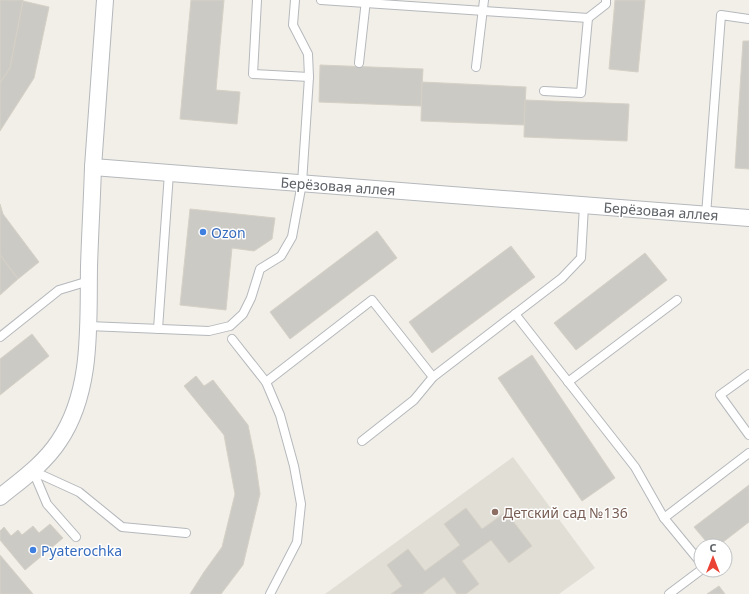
<svg xmlns="http://www.w3.org/2000/svg" width="749" height="594" font-family="'Noto Sans',sans-serif">
	<style>
		.education { fill: #e1ded6 }
		.building { fill: #cccac5; stroke: #d6d1c6 }
		.lines { fill: none; stroke-linecap: round; stroke-linejoin: round }
		.service-casing { stroke: #b5b8bc; stroke-width: 10 }
		.minor-casing { stroke: #b5b8bc; stroke-width: 18 }
		.service { stroke: #fff; stroke-width: 8 }
		.minor { stroke: #fff; stroke-width: 16 }
		.shop-dot { fill: #3f7fe0; stroke: #fff; stroke-width: 1.5 }
		.education-dot { fill: #8d6e63; stroke: #fff; stroke-width: 1.5 }
		.labels { text-anchor: middle; dominant-baseline: central; stroke-width: 3; stroke-linejoin: round; paint-order: stroke }
		.street-label { font-size: 14px; fill: #5f6368; stroke: #fff }
		.shop-label { font-size: 14px; fill: #366cbe; stroke: #fff; text-anchor: start }
		.education-label { font-size: 14px; fill: #785e54; stroke: #fff; text-anchor: start }
	</style>
	<rect width="100%" height="100%" fill="#f1efe8"/>
	<polygon class="education" points="513,457 595,568 559,594 325,594"/>
	<g class="building">
		<polygon points="0,0 23,0 23,1 10,68 0,83"/>
		<polygon points="191,0 224,0 216,90 240,92 237,124 180,119"/>
		<polygon points="615,0 645,0 638,72 609,69"/>
		<polygon points="23,1 49,7 34,78 0,131 0,83 10,68"/>
		<polygon points="743,41 749,41 749,169 735,168"/>
		<polygon points="320,65 423,69 421,106 319,102"/>
		<polygon points="422,82 526,87 524,125 421,121"/>
		<polygon points="525,100 629,104 627,141 524,137"/>
		<polygon points="0,204 3,214 39,262 18,279 0,255"/>
		<polygon points="190,209 275,218 272,239 254,251 232,248 226,310 180,305"/>
		<polygon points="377,231 397,258 290,339 270,312"/>
		<polygon points="511,246 535,277 432,353 409,322"/>
		<polygon points="645,253 667,280 576,350 554,323"/>
		<polygon points="0,255 18,279 0,295"/>
		<polygon points="32,334 49,356 0,395 0,359"/>
		<polygon points="532,355 615,478 582,501 498,378"/>
		<polygon points="196,376 204,386 213,380 248,425 255,459 260,494 243,565 221,594 190,594 204,572 222,547 235,494 224,435 184,386"/>
		<polygon points="749,485 749,522 718,546 710,546 694,527"/>
		<polygon points="466,508 482,529 506,512 532,546 509,563 491,540 462,561 479,584 466,594 457,594 444,577 422,594 391,594 402,586 387,565 408,549 425,571 460,545 444,524"/>
		<polygon points="50,524 63,538 25,570 0,540 0,531 4,527 11,536 18,530 22,535 33,526 39,533"/>
		<polygon points="0,555 33,594 0,594"/>
		<polygon points="719,586 725,594 707,594"/>
	</g>
	<g class="lines">
		<g class="service-casing">
			<g id="service">
				<polyline points="257,0 253,74 309,77"/>
				<polyline points="321,0 588,18 606,4 606,0"/>
				<polyline points="359,63 366,0"/>
				<polyline points="476,67 484,0"/>
				<polyline points="544,91 581,93 588,18"/>
				<polyline points="706,215 721,15 749,19"/>
				<polyline points="515,314 635,467 664,518"/>
				<polyline points="88,326 209,331 230,326 243,314 251,298 260,269 281,256 292,237 302,183 309,77 308,54 293,25 295,0"/>
				<polyline points="158,329 169,173"/>
				<polyline points="0,337 59,290 89,281"/>
				<polyline points="232,339 266,382 280,415 294,466 301,504 297,542 270,594"/>
				<polyline points="749,374 720,395 749,435"/>
				<polyline points="266,382 372,300 433,377 562,278 581,258 584,206"/>
				<polyline points="568,382 677,300"/>
				<polyline points="362,441 414,400 433,377"/>
				<polyline points="33,471 79,492 122,527 186,533"/>
				<polyline points="33,471 47,504 76,537"/>
				<polyline points="701,563 664,518 749,453"/>
				<polyline points="669,594 701,570"/>
			</g>
		</g>
		<g class="minor-casing">
			<g id="minor">
				<polyline points="105,0 93,167 749,218"/>
				<path d="M0,497C21,480 44,464 59,441C93,391 88,324 89,267C90,234 92,200 93,167"/>
			</g>
		</g>
		<use href="#service" class="service"/>
		<use href="#minor" class="minor"/>
	</g>
	<g class="shop-dot">
		<circle cx="203" cy="232" r="4"/>
		<circle cx="33" cy="550" r="4"/>
	</g>
	<circle class="education-dot" cx="495" cy="512" r="4"/>
	<g class="labels">
		<g class="street-label">
			<text transform="translate(338 186) rotate(4)">Берёзовая аллея</text>
			<text transform="translate(661 211) rotate(4)">Берёзовая аллея</text>
		</g>
		<g class="shop-label">
			<text x="211" y="232">Ozon</text>
			<text x="41" y="550">Pyaterochka</text>
		</g>
		<g class="education-label">
			<text x="503" y="512">Детский сад №136</text>
		</g>
	</g>
	<g transform="translate(713 558)"><circle r="19" fill="#ffffff" stroke="#bfc1c3"/>
	<path d="M0-3L7 15L0 10L-7 15Z" fill="#ea4335"/>
	<text y="-6" font-size="11" font-weight="bold" text-anchor="middle" fill="#5f6368">С</text>
	</g>
</svg>
